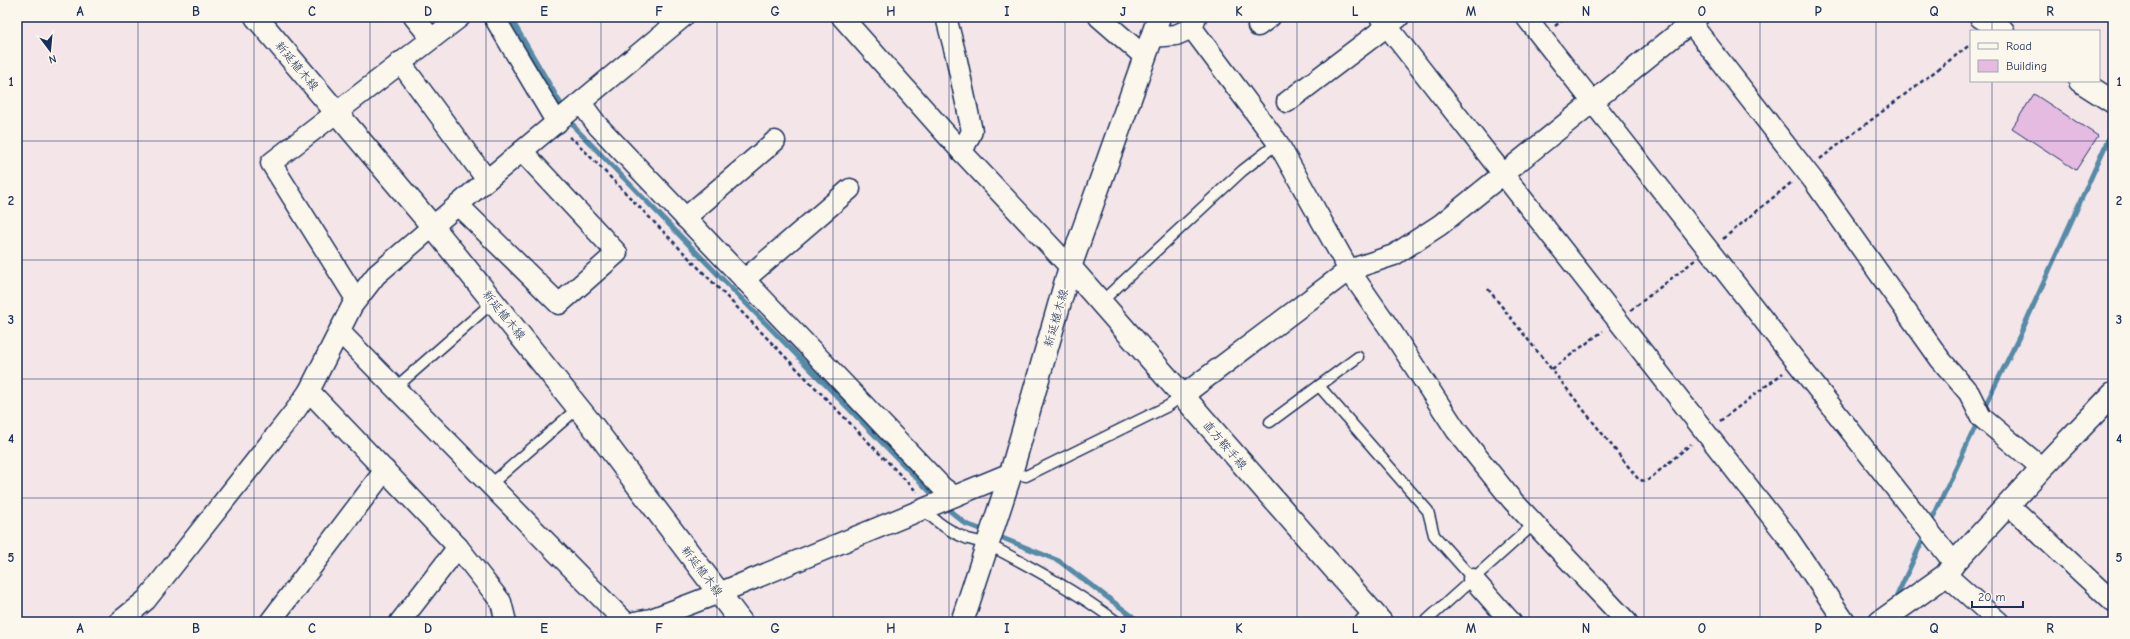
<svg xmlns="http://www.w3.org/2000/svg" width="2130" height="639" font-family="'Comic Neue','Klee One',sans-serif">
	<style>
		.lines { fill: none; stroke-linecap: round; stroke-linejoin: round }
		.stream { stroke: #558ba7; stroke-width: 5 }
		.building { fill: #e5bbe2; stroke: #1b2f5e }
		.service-casing { stroke: #1b2f5e; stroke-width: 13 }
		.minor-casing { stroke: #1b2f5e; stroke-width: 23 }
		.tertiary-casing { stroke: #1b2f5e; stroke-width: 25 }
		.secondary-casing { stroke: #1b2f5e; stroke-width: 25 }
		.path { stroke: #1b2f5e; stroke-width: 2.5; stroke-dasharray: 4 3; stroke-linecap: butt }
		.service { stroke: #fbf7ec; stroke-width: 10 }
		.minor { stroke: #fbf7ec; stroke-width: 20 }
		.tertiary { stroke: #fbf7ec; stroke-width: 22 }
		.secondary { stroke: #fbf7ec; stroke-width: 22 }
		.grid { fill: none; stroke: #1b2f5e; stroke-width: 1; stroke-opacity: 0.55 }
		.labels { text-anchor: middle; dominant-baseline: central; stroke-width: 3; stroke-linejoin: round; paint-order: stroke }
		.street-label { font-size: 12px; fill: #1b2f5e; stroke: #fbf7ec }
		.neatline { fill: none; stroke: #1b2f5e; stroke-width: 1.5 }
		.grid-label { font-size: 13px; text-anchor: middle; font-weight: bold; fill: #1b2f5e }
	</style>
	<rect width="100%" height="100%" fill="#f4e5e9"/>
	<filter id="ink" filterUnits="userSpaceOnUse"><feTurbulence type="fractalNoise" baseFrequency=".025" numOctaves="2"/><feDisplacementMap in="SourceGraphic" scale="8" xChannelSelector="R" yChannelSelector="G"/><feConvolveMatrix kernelMatrix="1 2 1 2 8 2 1 2 1" color-interpolation-filters="sRGB"/></filter>
	<g filter="url(#ink)">
		<g class="lines">
			<g class="stream">
				<polyline points="510,17 565,111"/>
				<polyline points="569,118 576,129 937,499"/>
				<polyline points="1983,410 2020,335 2113,129"/>
				<polyline points="944,506 966,524 986,531"/>
				<polyline points="1930,524 1978,421"/>
				<polyline points="995,535 1059,561 1140,622"/>
				<polyline points="1893,604 1926,533"/>
			</g>
		</g>
		<polygon class="building" points="2034,94 2098,136 2076,170 2012,128"/>
		<g class="lines">
			<g class="service-casing">
				<g id="service">
					<polyline points="1101,302 1242,171 1278,143"/>
					<polyline points="1319,386 1428,511 1434,535 1473,579"/>
					<polyline points="395,388 493,302"/>
					<polyline points="1270,422 1358,357"/>
					<polyline points="1011,473 1026,476 1168,406 1182,396"/>
					<polyline points="490,485 578,408"/>
					<path d="M923,508C934,521 952,533 968,539C976,541 984,542 991,546C1035,569 1077,592 1117,622"/>
					<polyline points="1359,622 1370,610"/>
					<polyline points="1425,622 1534,524"/>
				</g>
			</g>
			<g class="minor-casing">
				<g id="minor">
					<polyline points="414,17 431,38"/>
					<polyline points="494,17 557,123"/>
					<polyline points="842,17 962,152 1070,267"/>
					<polyline points="946,17 956,56 972,131 962,152"/>
					<polyline points="1099,17 1145,57"/>
					<polyline points="1380,17 1786,535 1845,622"/>
					<polyline points="1526,17 1954,563"/>
					<polyline points="1686,17 1813,180 1940,359 1969,393 1981,417 2042,468"/>
					<polyline points="1258,26 1270,17"/>
					<polyline points="1192,28 1278,143 1349,270 1392,332 1456,430 1512,500 1627,622"/>
					<polyline points="1152,37 1176,35 1192,28 1196,17"/>
					<polyline points="400,62 487,180"/>
					<polyline points="1287,102 1399,17"/>
					<polyline points="581,103 598,126 942,487 954,496"/>
					<polyline points="458,205 559,304 617,253 522,151"/>
					<polyline points="685,218 775,141"/>
					<polyline points="744,280 850,189"/>
					<polyline points="356,299 271,163 460,17"/>
					<polyline points="339,331 625,622"/>
					<polyline points="309,391 458,547 501,602 506,622"/>
					<polyline points="1182,396 1349,270 1394,255 1440,225 1698,17"/>
					<polyline points="2008,504 2113,602"/>
					<polyline points="1946,575 1999,622"/>
					<polyline points="1473,579 1511,622"/>
					<polyline points="119,622 146,600 295,411 309,391 352,306 376,275 487,180 683,17"/>
					<polyline points="270,622 385,470"/>
					<polyline points="400,622 458,547"/>
					<polyline points="634,622 651,619 719,593 1011,473"/>
				</g>
			</g>
			<g class="tertiary-casing">
				<g id="tertiary">
					<polyline points="1981,17 2003,31"/>
					<polyline points="2080,81 2113,102"/>
					<polyline points="1880,622 1946,575 1954,563 2042,468 2113,394"/>
				</g>
			</g>
			<g class="secondary-casing">
				<g id="secondary">
					<polyline points="256,17 433,227 592,425 741,622"/>
					<polyline points="1070,267 1381,622"/>
					<polyline points="962,622 1011,473 1070,267 1159,17"/>
				</g>
			</g>
			<g class="path">
				<polyline points="1555,26 1567,17"/>
				<polyline points="569,137 576,142 917,492"/>
				<polyline points="1820,159 1971,44"/>
				<polyline points="1723,239 1792,182"/>
				<polyline points="1488,289 1639,480 1647,481 1691,444"/>
				<polyline points="1631,310 1695,260"/>
				<polyline points="1552,369 1603,331"/>
				<polyline points="1720,421 1783,373"/>
			</g>
			<use href="#service" class="service"/>
			<use href="#minor" class="minor"/>
			<use href="#tertiary" class="tertiary"/>
			<use href="#secondary" class="secondary"/>
		</g>
	</g>
	<path class="grid" d="M138,17V622M254,17V622M370,17V622M486,17V622M601,17V622M717,17V622M833,17V622M949,17V622M1065,17V622M1181,17V622M1297,17V622M1413,17V622M1529,17V622M1644,17V622M1760,17V622M1876,17V622M1992,17V31M1992,81V622M17,141H2113M17,260H2113M17,379H2113M17,498H2113"/>
	<g class="labels">
		<g class="street-label">
			<text transform="translate(297 66) rotate(50)">新延植木線</text>
			<text transform="translate(504 315) rotate(51)">新延植木線</text>
			<text transform="translate(1056 318) rotate(-74)">新延植木線</text>
			<text transform="translate(1225 445) rotate(49)">直方鞍手線</text>
			<text transform="translate(702 571) rotate(53)">新延植木線</text>
		</g>
	</g>
	<rect width="2130" height="639" fill="none" stroke="#fbf7ec" stroke-width="44"/>
	<rect x="1970" y="30" width="130" height="52" fill="#fbf7ec" stroke="#a1a7b3"/>
	<rect x="1978" y="43" width="20" height="6" fill="#fbf7ec" stroke="#a1a7b3"/>
	<text x="2006" y="50" font-size="12" fill="#1b2f5e">Road</text>
	<rect x="1978" y="60" width="20" height="12" fill="#e5bbe2" stroke="#a1a7b3"/>
	<text x="2006" y="70" font-size="12" fill="#1b2f5e">Building</text>
	<g transform="translate(50 50) rotate(164)" stroke="#fbf7ec" stroke-width="3" paint-order="stroke">
	<path d="M0-3L7 15L0 10L-7 15Z" fill="#1b2f5e"/>
	<text y="-6" font-size="11" font-weight="bold" text-anchor="middle" fill="#1b2f5e">N</text>
	</g>
	<path d="M1972 601v6h51v-6" fill="none" stroke="#1b2f5e" stroke-width="2"/>
	<text x="1978" y="601" font-size="12" fill="#1b2f5e" stroke="#fbf7ec" stroke-width="3" paint-order="stroke">20 m</text>
	<rect x="22" y="22" width="2086" height="595" class="neatline"/>
	<g class="grid-label">
		<text x="80" y="16">A</text>
		<text x="196" y="16">B</text>
		<text x="312" y="16">C</text>
		<text x="428" y="16">D</text>
		<text x="544" y="16">E</text>
		<text x="659" y="16">F</text>
		<text x="775" y="16">G</text>
		<text x="891" y="16">H</text>
		<text x="1007" y="16">I</text>
		<text x="1123" y="16">J</text>
		<text x="1239" y="16">K</text>
		<text x="1355" y="16">L</text>
		<text x="1471" y="16">M</text>
		<text x="1586" y="16">N</text>
		<text x="1702" y="16">O</text>
		<text x="1818" y="16">P</text>
		<text x="1934" y="16">Q</text>
		<text x="2050" y="16">R</text>
		<text x="11" y="86">1</text>
		<text x="2119" y="86">1</text>
		<text x="11" y="205">2</text>
		<text x="2119" y="205">2</text>
		<text x="11" y="324">3</text>
		<text x="2119" y="324">3</text>
		<text x="11" y="443">4</text>
		<text x="2119" y="443">4</text>
		<text x="11" y="562">5</text>
		<text x="2119" y="562">5</text>
		<text x="80" y="633">A</text>
		<text x="196" y="633">B</text>
		<text x="312" y="633">C</text>
		<text x="428" y="633">D</text>
		<text x="544" y="633">E</text>
		<text x="659" y="633">F</text>
		<text x="775" y="633">G</text>
		<text x="891" y="633">H</text>
		<text x="1007" y="633">I</text>
		<text x="1123" y="633">J</text>
		<text x="1239" y="633">K</text>
		<text x="1355" y="633">L</text>
		<text x="1471" y="633">M</text>
		<text x="1586" y="633">N</text>
		<text x="1702" y="633">O</text>
		<text x="1818" y="633">P</text>
		<text x="1934" y="633">Q</text>
		<text x="2050" y="633">R</text>
	</g>
</svg>
